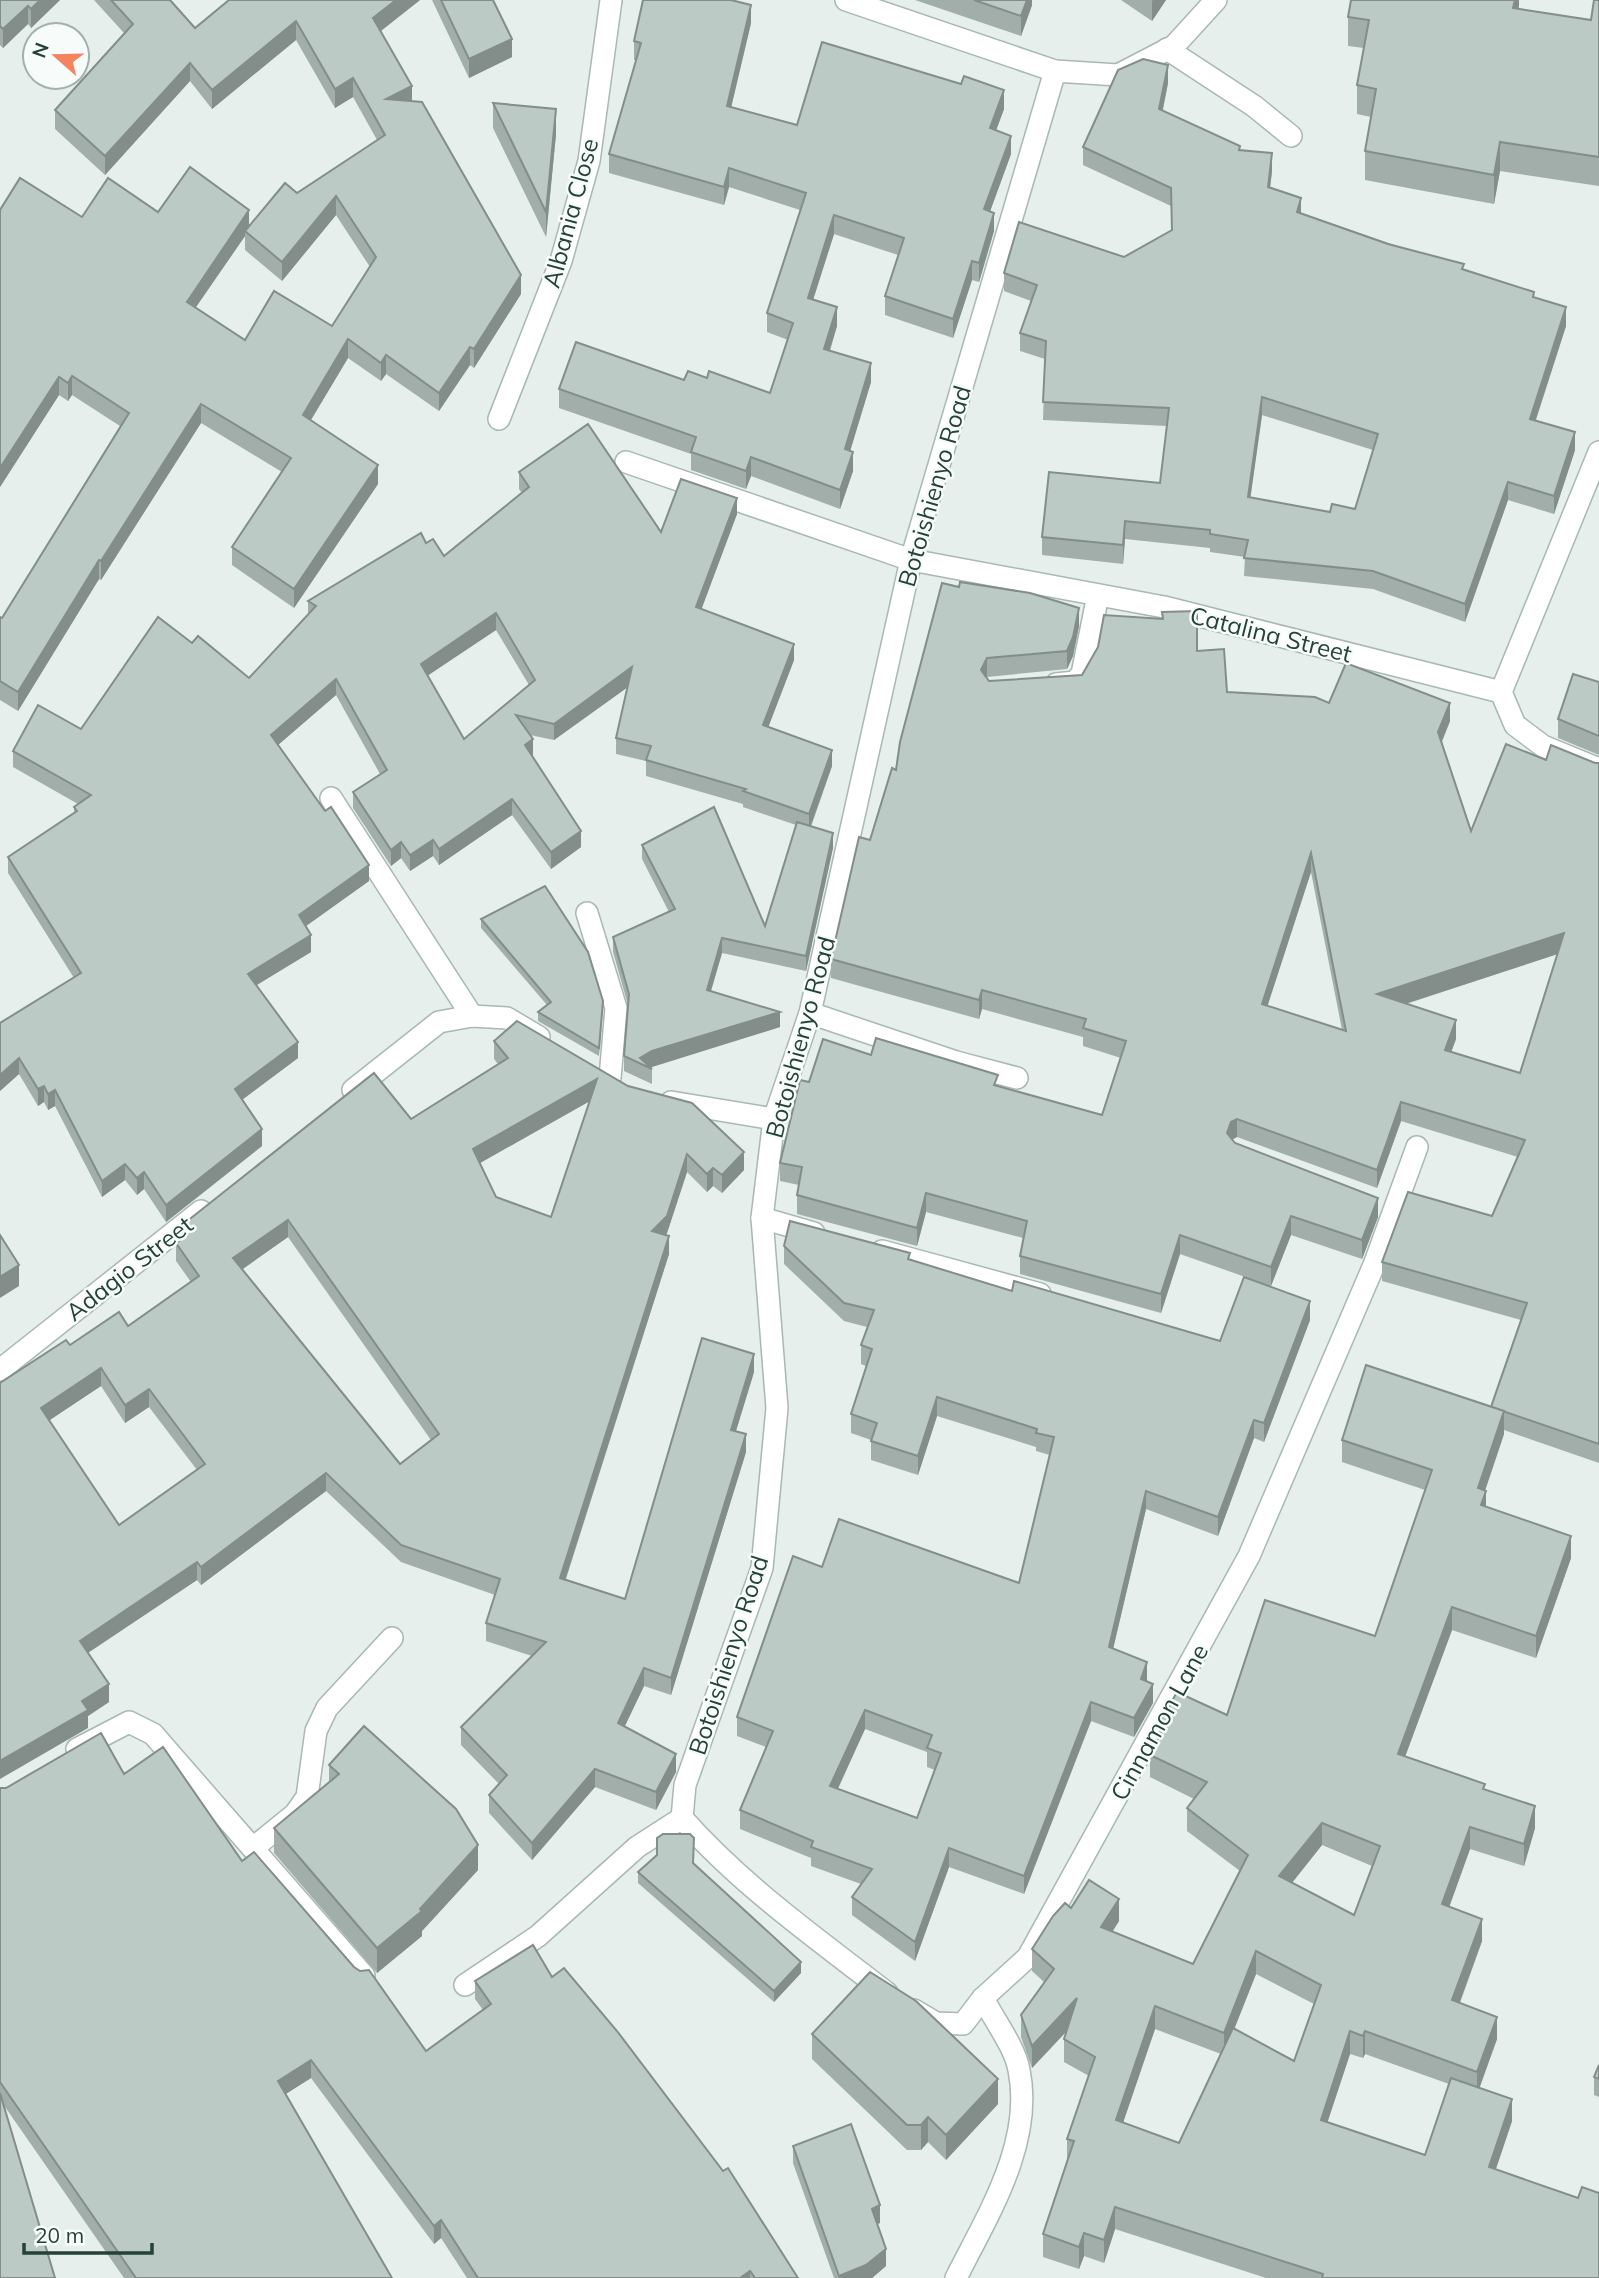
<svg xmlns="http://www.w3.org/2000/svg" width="1599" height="2278" font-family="Mulish,sans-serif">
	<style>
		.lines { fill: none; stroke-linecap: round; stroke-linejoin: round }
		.service-casing { stroke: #a8b8b2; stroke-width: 24 }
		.minor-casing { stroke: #a8b8b2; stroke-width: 24 }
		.service { stroke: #fff; stroke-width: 21 }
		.minor { stroke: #fff; stroke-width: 21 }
		.wall { fill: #a1aea9; fill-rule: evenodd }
		.shaded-wall { fill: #838d89 }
		.building { fill: #bbcac4; stroke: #838d89; stroke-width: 2; fill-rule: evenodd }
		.labels { text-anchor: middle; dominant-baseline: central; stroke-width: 5; stroke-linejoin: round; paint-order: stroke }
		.street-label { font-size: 24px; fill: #24423a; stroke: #f7fbf9 }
	</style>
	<rect width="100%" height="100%" fill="#e6efeb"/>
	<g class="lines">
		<g class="service-casing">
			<g id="service">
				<polyline points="1167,49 1254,106 1291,136"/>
				<polyline points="626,462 911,560"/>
				<polyline points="1056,684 1075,682 1082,674 1098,595"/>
				<polyline points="331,798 472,1016"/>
				<polyline points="587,913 616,1008 610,1078"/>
				<polyline points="77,1749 129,1722 153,1734 364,1976"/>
				<polyline points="253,1848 295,1814 307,1797 316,1731 327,1708 392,1638"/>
				<polyline points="465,1985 538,1936 637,1847 682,1818"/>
			</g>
		</g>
		<g class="minor-casing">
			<g id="minor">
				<polyline points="846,0 1055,71"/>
				<polyline points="499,419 561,261 589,161 611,0"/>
				<polyline points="911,560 1164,607 1501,692 1515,725 1543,746 1599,769"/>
				<polyline points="1501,692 1599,452"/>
				<polyline points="810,1013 956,1062 1017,1078"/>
				<polyline points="353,1090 439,1022 472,1016 507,1018 539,1037"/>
				<polyline points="671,1102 774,1119"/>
				<polyline points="762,1218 814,1233"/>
				<polyline points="882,1251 1040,1294"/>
				<polyline points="0,1370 201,1211"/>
				<path d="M887,1993C816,1938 741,1885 682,1818L685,1785L762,1568L777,1408L762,1218L774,1119L810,1013L911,560L1055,71L1118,75L1174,46L1216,0"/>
				<polyline points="914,2010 936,2023 963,2024 983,1998 1028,1957 1249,1556 1374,1265 1417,1147"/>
				<path d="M956,2278C987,2216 1034,2143 1019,2070C1015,2047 994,2020 983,1998"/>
			</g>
		</g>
		<use href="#service" class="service"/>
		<use href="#minor" class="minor"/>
	</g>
	<g class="wall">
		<polygon points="0,0 60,0 31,28 28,24 3,48 0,45"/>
		<path d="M94,0H170L195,28L229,0H420L381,31L412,101L521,294L474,368L470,365L439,411L386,374L381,381L348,358L311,420L378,484L294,608L232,565V547L282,472L201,423L101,580L99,579L18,711L0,700V617L2,618L120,426L72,395L68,401L59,395L0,487V210L82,217L158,212L249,226L377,140L353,97L335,108L296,40L212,109L190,81L105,175L55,129V110L124,33ZM336,215L370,267L332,326L245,340L196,307L245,236V250L282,281Z"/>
		<polygon points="432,0 493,0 512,57 469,78"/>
		<polygon points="915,0 1032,0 1032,5 1021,36"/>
		<polygon points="1121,0 1166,0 1152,21"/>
		<polygon points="1519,0 1518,9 1591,20 1599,0 1599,186 1500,171 1494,204 1365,180 1365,151 1371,117 1357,114 1357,85 1364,48 1348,46 1348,17"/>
		<polygon points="751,23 731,107 797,125 1004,109 996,130 1011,154 990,211 994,231 979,282 972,280 953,338 885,315 885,296 898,255 834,234 813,299 837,326 830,351 871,382 850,451 853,471 840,509 751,476 746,489 691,470 691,454 559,408 559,389 707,378 770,393 788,340 767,332 767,313 800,210 729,187 724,205 609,173 609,154 636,60 634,60 634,41"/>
		<path d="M1168,83L1163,110L1240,150L1272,171L1270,188L1301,213L1464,269L1534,298L1566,326L1536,420L1575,450L1554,514L1508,500L1465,622L1373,589L1244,576L1245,557L1210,552V548L1125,539L1123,564L1042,555V537L1160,483L1167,426L1043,420L1045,359L1020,351V333L1031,301L1004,291V273L1124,257L1172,231L1171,206L1083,165V147ZM1262,415L1373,450L1355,509L1330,512L1250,498Z"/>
		<polygon points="493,103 556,134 546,237 493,128"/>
		<path d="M519,472L661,532L737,514L701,609L794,660L768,727L832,766L811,827L833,848L806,971L722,953L711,991L780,1027L652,1066L650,1067L652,1069V1084L624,1071V1056L628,1005L613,952V937L669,912L642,859V845L765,926L796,825L743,807V804L646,776V761L616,754V738L628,687L554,740L530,735L533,756H532L581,847L551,869L512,815L439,865L433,856L410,871L401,858L391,866L353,808V792L380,774L336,695L278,745L369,881L306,926L311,952L257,985L298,1058L242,1100L262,1146L166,1222L144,1189L137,1195L125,1180L102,1197L55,1106L48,1110L44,1102L38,1106L19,1074L0,1091V1023L74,978L8,873V857L74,813V807L78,804L13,767V751L81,729L192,643L249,678L308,615V601L426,543L444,556L522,493L519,489ZM496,630L529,685L464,739L427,676Z"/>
		<path d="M942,583L1079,626L1073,656L1067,669L987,677V678L989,681L1082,675L1197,651L1227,692L1329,703L1450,721L1442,742L1471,831L1546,760L1599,763V1463L1504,1430V1434L1485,1491L1486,1507L1571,1558L1536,1658L1452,1630L1405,1756L1485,1790L1535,1828L1524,1866L1470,1849L1449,1907L1482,1941L1460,2003L1497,2039L1479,2087L1512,2121L1496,2169L1599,2278H1266L1115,2229L1104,2263L1084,2256L1079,2269L1043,2257V2234L1067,2162V2139L1089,2076L1064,2062V2039L1067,2031L1032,2068L1021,2037V2015L1044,1982L1032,1971V1949L1071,1908L1119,1921L1112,1932L1193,1964L1240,1871L1187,1831V1808L1194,1799L1150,1777V1755L1159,1735V1724L1227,1715L1375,1636L1425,1490L1342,1462V1440L1491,1407L1521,1320L1382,1281V1262L1492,1216L1518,1157L1401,1121L1377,1188L1237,1137L1232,1140L1235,1143L1378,1217L1362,1259L1291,1235L1271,1286L1180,1254L1161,1313L1020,1274V1256L1023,1238L926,1212L917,1246L797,1214V1195L799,1185L780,1181V1163L809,1082L871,1055L998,1086L1102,1115L1121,1058L1083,1046V1037L982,1009L979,1019L831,978V959L870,840L896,770ZM1311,872L1336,999L1342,1030L1267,1006ZM1557,954L1520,1073L1451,1052L1456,1039L1406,1004ZM1322,1845L1372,1866L1354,1915L1292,1883ZM1256,1974L1314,2004L1294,2061L1234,2029ZM1155,2029L1221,2054L1179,2143L1123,2123ZM1350,2054L1363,2058L1365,2054L1449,2084L1425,2155L1327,2122Z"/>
		<polygon points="1599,682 1599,755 1558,738 1558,719"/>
		<polygon points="481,919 603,1009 599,1056 538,1021 538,1012 547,1005 481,928"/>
		<path d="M494,1041L744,1170L722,1193L713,1186L707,1192L687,1172L667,1233L665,1235L669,1254L566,1579L625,1599L754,1372L736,1431L746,1452L671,1695L644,1686L625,1726L676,1772L656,1810L595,1787L532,1860L489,1813V1795L499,1784L461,1745V1727L532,1656L486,1641V1623L495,1595L401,1562L326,1491L201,1585L197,1580L88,1653L109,1702L88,1716V1728L0,1383L70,1345L128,1326L191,1282L176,1261V1243L181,1240V1226L411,1119L498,1064L494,1059ZM590,1101L551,1217L496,1197L480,1163ZM288,1237L431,1440L400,1464L242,1269ZM101,1386L125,1423L149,1407L197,1470L119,1525L49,1420Z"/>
		<path d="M784,1246L910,1260L1012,1291L1220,1341L1310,1320L1264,1442L1254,1438L1218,1536L1146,1509L1113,1649L1147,1680L1153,1703L1134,1737L1091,1721L1024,1894L949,1867L915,1961L852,1915V1897L861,1884L811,1866V1858L740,1829V1810L766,1747L737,1736V1717L822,1567L1019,1583L1050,1455L1036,1451V1447L937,1416L918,1475L871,1460V1440L851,1433V1414L866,1366L861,1364V1345L867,1327L844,1321L784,1264ZM865,1729L927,1752V1767L935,1770L917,1818L838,1789Z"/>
		<polygon points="329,1765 478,1870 422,1931 422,1936 377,1973 274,1853 274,1828 329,1783"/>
		<polygon points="124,1774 242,1861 426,2051 483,2010 475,1999 475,1981 552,1977 798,2278 467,2278 441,2238 434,2244 311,2078 285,2094 392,2278 124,2278 3,2104 0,2278 0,1788"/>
		<polygon points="657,1855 694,1863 801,1973 774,2002 638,1883 638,1872"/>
		<polygon points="812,2034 998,2104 946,2160 928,2142 921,2150 907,2150 812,2059"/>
		<polygon points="1599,2065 1599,2097 1594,2095 1594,2077"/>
		<polygon points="793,2146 880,2223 877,2224 886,2266 872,2278 834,2278 793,2163"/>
	</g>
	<g class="shaded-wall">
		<polygon points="40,0 60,0 31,28 31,9"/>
		<polygon points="396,0 420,0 373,37 373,18"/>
		<polygon points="1027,0 1032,0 1032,5 1021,36 1021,16"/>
		<polygon points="1153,0 1166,0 1152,21 1152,1"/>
		<polygon points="1515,0 1519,0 1519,6 1513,37 1513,8"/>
		<polygon points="751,5 751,23 727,125 727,106"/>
		<polygon points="28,6 28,24 3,48 3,29"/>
		<polygon points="296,21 296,40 212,109 212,90"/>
		<polygon points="512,39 512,57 469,78 469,59"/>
		<polygon points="190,63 190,81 105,175 105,156"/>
		<polygon points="1168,65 1168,83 1159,127 1159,109"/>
		<polygon points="353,78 353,97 335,108 335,89"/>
		<polygon points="412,86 412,105 386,99"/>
		<polygon points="1004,90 1004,109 990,147 990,128"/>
		<polygon points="556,109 556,134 546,237 546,212"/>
		<polygon points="1011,136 1011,154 984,228 984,209"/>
		<polygon points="1500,142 1500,171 1494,204 1494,175"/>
		<polygon points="1272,153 1272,171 1268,205 1268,187"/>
		<polygon points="729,168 729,187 724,205 724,187"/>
		<polygon points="336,196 336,215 282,281 282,262"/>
		<polygon points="1301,198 1301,216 1297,212"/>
		<polygon points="249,210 249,229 245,231 245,236 187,320 187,302"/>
		<polygon points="994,213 994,231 979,282 979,263"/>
		<polygon points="834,215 834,234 808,316 808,298"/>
		<polygon points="972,261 972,280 953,338 953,319"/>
		<polygon points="521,275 521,294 474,368 474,349"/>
		<polygon points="837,307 837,326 824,368 824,349"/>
		<polygon points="1566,307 1566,326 1530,437 1530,419"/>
		<polygon points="348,339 348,358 303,433 303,415"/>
		<polygon points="470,347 470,365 439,411 439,393"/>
		<polygon points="386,355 386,374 381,381 381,363"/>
		<polygon points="871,363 871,382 845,468 845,449"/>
		<polygon points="72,376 72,395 68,401 68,383"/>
		<polygon points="59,377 59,395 0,487 0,468"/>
		<polygon points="1262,397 1262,415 1248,515 1248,497"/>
		<polygon points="201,404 201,423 101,580 101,561"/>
		<polygon points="1575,432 1575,450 1554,514 1554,496"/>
		<polygon points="853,452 853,471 840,509 840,490"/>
		<polygon points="751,457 751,476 746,489 746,471"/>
		<polygon points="378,465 378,484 294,608 294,589"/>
		<polygon points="1508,482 1508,500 1465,622 1465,604"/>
		<polygon points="737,498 737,514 696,624 696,607"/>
		<polygon points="1125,521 1125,539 1123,564 1123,545"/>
		<polygon points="99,560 99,579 18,711 18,692"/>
		<polygon points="1079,608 1079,626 1073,656 1067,669 1067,651"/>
		<polygon points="496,613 496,630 421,680 421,664"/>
		<polygon points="794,644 794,660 763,741 763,725"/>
		<polygon points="987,658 987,677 981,688 981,670"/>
		<polygon points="632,667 632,684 554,740 554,724"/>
		<polygon points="336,679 336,695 271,751 271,735"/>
		<polygon points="1450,703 1450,721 1438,750 1438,732"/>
		<polygon points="533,739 533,756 525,762 525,745"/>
		<polygon points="832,750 832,766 809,830 809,814"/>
		<polygon points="512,799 512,815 439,865 439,849"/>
		<polygon points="581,831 581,847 551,869 551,852"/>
		<polygon points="833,833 833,848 806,971 806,956"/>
		<polygon points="433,840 433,856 410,871 410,855"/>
		<polygon points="401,842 401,858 391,866 391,850"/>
		<polygon points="1311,853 1311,872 1262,1023 1262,1004"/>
		<polygon points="369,865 369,881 299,931 299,915"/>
		<polygon points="1564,933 1564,952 1377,1013 1377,994"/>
		<polygon points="311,935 311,952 248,990 248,974"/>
		<polygon points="722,938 722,953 707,1004 707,990"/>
		<polygon points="982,990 982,1009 979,1019 979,1000"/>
		<polygon points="780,1012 780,1027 649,1068 640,1058 652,1051"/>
		<polygon points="1456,1020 1456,1039 1445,1069 1445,1050"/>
		<polygon points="298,1042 298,1058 235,1105 235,1089"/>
		<polygon points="19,1058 19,1074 0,1091 0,1075"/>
		<polygon points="597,1079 597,1097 473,1167 473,1149"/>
		<polygon points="44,1086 44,1102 38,1106 38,1089"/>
		<polygon points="55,1090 55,1106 48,1110 48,1094"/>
		<polygon points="1401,1102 1401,1121 1377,1188 1377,1170"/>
		<polygon points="1237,1119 1237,1137 1231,1140 1227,1133 1231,1122"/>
		<polygon points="262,1129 262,1146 166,1222 166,1205"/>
		<polygon points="744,1152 744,1170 722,1193 722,1175"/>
		<polygon points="687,1154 687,1172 667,1233 652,1249 652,1231"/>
		<polygon points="125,1164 125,1180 102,1197 102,1181"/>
		<polygon points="713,1168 713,1186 707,1192 707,1174"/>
		<polygon points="144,1172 144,1189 137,1195 137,1178"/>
		<polygon points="926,1193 926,1212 917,1246 917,1228"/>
		<polygon points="1378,1198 1378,1217 1362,1259 1362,1240"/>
		<polygon points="1291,1216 1291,1235 1271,1286 1271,1267"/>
		<polygon points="288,1220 288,1237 233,1276 233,1258"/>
		<polygon points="1180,1235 1180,1254 1161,1313 1161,1294"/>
		<polygon points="669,1236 669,1254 560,1596 560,1578"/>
		<polygon points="19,1265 19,1286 0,1298 0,1277"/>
		<polygon points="1310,1301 1310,1320 1264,1442 1264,1423"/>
		<polygon points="754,1354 754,1372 731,1447 731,1430"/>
		<polygon points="101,1368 101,1386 41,1426 41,1408"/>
		<polygon points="149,1389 149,1407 125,1423 125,1405"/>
		<polygon points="937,1397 937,1416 918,1475 918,1456"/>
		<polygon points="1504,1411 1504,1434 1478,1511 1478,1488"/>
		<polygon points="1254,1420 1254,1438 1218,1536 1218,1517"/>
		<polygon points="746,1434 746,1452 671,1695 671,1678"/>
		<polygon points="326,1473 326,1491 201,1585 201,1567"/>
		<polygon points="1146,1491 1146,1509 1109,1666 1109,1647"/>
		<polygon points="1486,1491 1486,1514 1481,1505"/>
		<polygon points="1571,1536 1571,1558 1536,1658 1536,1636"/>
		<polygon points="197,1562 197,1580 80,1658 80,1641"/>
		<polygon points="1452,1607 1452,1630 1398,1776 1398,1754"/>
		<polygon points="1147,1662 1147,1680 1141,1697 1141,1679"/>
		<polygon points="644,1668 644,1686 618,1740 618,1723"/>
		<polygon points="109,1684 109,1702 88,1716 88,1728 0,1779 0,1761 82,1701"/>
		<polygon points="1153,1684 1153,1703 1134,1737 1134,1718"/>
		<polygon points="1091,1702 1091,1721 1024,1894 1024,1876"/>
		<polygon points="865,1710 865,1729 830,1805 830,1786"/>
		<polygon points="676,1754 676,1772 656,1810 656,1792"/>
		<polygon points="595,1769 595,1787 532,1860 532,1843"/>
		<polygon points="1535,1806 1535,1828 1524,1866 1524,1844"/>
		<polygon points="1322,1823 1322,1845 1279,1899 1279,1876"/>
		<polygon points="1470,1827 1470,1849 1442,1927 1442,1904"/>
		<polygon points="478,1845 478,1870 422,1931 422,1936 377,1973 377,1948 420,1909"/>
		<polygon points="949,1848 949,1867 915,1961 915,1942"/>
		<polygon points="1119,1899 1119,1921 1101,1950 1101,1927"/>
		<polygon points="1482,1919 1482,1941 1452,2023 1452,2000"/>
		<polygon points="1256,1951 1256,1974 1224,2055 1224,2033"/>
		<polygon points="801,1962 801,1973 774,2002 774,1991"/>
		<polygon points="1077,1998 1077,2020 1032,2068 1032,2046"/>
		<polygon points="1155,2006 1155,2029 1116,2143 1116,2120"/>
		<polygon points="1497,2017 1497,2039 1477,2095 1477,2072"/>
		<polygon points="1350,2031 1350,2054 1321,2142 1321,2120"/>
		<polygon points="1365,2031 1365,2054 1363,2058 1363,2036"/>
		<polygon points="311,2060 311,2078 278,2099 278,2081"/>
		<polygon points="998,2079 998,2104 946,2160 946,2135"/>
		<polygon points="1512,2099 1512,2121 1489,2189 1489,2167"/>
		<polygon points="928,2117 928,2142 921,2150 921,2125"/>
		<polygon points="880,2205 880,2223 872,2226 872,2209"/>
		<polygon points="1115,2207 1115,2229 1104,2263 1104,2240"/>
		<polygon points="441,2220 441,2238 434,2244 434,2226"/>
		<polygon points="1084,2233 1084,2256 1079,2269 1079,2247"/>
		<polygon points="886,2249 886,2266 872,2278 839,2278 839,2276"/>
		<polygon points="750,2271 750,2278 740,2278"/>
	</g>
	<g class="building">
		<polygon points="0,0 40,0 31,9 28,6 3,29 0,26"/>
		<polygon points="111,0 170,0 195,28 229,0 396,0 373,18 412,86 386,99 422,102 521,275 474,349 470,347 439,393 386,355 381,363 348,339 303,415 378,465 294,589 232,547 291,458 201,404 101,561 99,560 18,692 0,681 0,617 2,618 129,413 72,376 68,383 59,377 0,468 0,210 20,178 82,217 108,178 158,212 190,167 249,210 187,302 245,340 274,291 332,326 376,257 336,196 282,262 245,231 285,183 297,193 385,135 353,78 335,89 296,21 212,90 190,63 105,156 55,110 133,24"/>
		<polygon points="441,0 493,0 512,39 469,59"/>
		<polygon points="643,0 731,0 751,5 727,106 797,125 822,42 961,84 964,76 1004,90 990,128 1011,136 984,209 994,213 979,263 972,261 953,319 885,296 904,238 834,215 808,298 837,307 824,349 871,363 845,449 853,452 840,490 751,457 746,471 691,452 696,437 559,389 576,342 684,380 688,371 707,378 709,371 770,393 793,323 767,313 806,193 729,168 724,187 609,154 641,43 634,41"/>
		<polygon points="974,0 1027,0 1021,16"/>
		<polygon points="1351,0 1515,0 1513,8 1591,20 1594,0 1599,0 1599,157 1500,142 1494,175 1365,151 1376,89 1357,85 1369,20 1348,17"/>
		<path d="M1143,59L1168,65L1159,109L1240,146L1239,150L1272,153L1268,187L1301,198L1297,212L1388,244L1464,264L1462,269L1534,292L1533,297L1566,307L1530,419L1575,432L1554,496L1508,482L1465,604L1373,571L1244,558L1248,540L1210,534V530L1125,521L1123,545L1042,537L1049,472L1160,483L1169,408L1043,402L1046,341L1020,333L1037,285L1004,273L1019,222L1124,257L1172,230L1171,188L1083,147L1118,70ZM1262,397L1378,434L1355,509L1332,504L1330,512L1248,497Z"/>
		<polygon points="493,103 556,109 546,212"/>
		<path d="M588,424L661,532L681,479L737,498L696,607L794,644L763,725L832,750L809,814L743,791L746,789L646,760L651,746L616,738L632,667L554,724L516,715L533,739L525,745L581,831L551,852L512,799L439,849L433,840L410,855L401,842L391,850L353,792L387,770L336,679L271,735L325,811L331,807L369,865L299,915L311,935L248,974L298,1042L235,1089L262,1129L166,1205L144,1172L137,1178L125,1164L102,1181L55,1090L48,1094L44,1086L38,1089L19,1058L0,1075V1023L81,973L8,857L77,811L74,807L91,795L13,751L38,705L81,729L158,617L192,643L198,636L249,678L316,606L308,601L421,533L426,543L433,539L444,556L529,487L519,472ZM496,613L535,680L464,739L421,664Z"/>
		<path d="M960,582L1030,593L1079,608L1073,637L1067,651L987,658L981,670L989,681L1082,675L1098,647L1104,615L1163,619L1162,612L1197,611V651L1224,649L1227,692L1315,697L1329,703L1346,663L1450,703L1438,732L1471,831L1506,744L1546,760L1551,745L1595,763H1599V1444L1491,1407L1527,1303L1382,1262L1408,1192L1492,1216L1525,1140L1401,1102L1377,1170L1237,1119L1231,1122L1227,1133L1235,1143L1378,1198L1362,1240L1291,1216L1271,1267L1180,1235L1161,1294L1020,1256L1027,1221L926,1193L917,1228L797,1195L802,1167L780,1163L800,1080L809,1082L823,1039L871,1055L876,1038L998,1075L994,1085L1102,1115L1126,1041L1083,1028L1086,1019L982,990L979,1000L831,959L859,837L870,840L892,768L896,770L900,742L942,583L959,587ZM1311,853L1336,981L1346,1031L1262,1004ZM1564,933L1520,1073L1445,1050L1456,1020L1377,994Z"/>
		<polygon points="1573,674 1599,682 1599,736 1558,719"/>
		<polygon points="714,807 765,926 797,822 833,833 806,956 722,938 707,990 780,1012 652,1051 640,1058 652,1069 624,1056 629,994 613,937 675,909 642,845"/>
		<polygon points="545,886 588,952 603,1001 599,1048 538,1012 551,1002 481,919"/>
		<path d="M517,1021L628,1086L692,1103L744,1152L722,1175L713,1168L707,1174L687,1154L667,1216L652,1231L669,1236L560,1578L625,1599L702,1338L754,1354L731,1430L746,1434L671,1678L644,1668L618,1723L676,1754L656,1792L595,1769L532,1843L489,1795L507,1775L461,1727L546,1642L486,1623L500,1579L401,1545L326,1473L201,1567L197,1562L80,1641L109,1684L82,1701L88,1710L0,1761V1383L66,1340L70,1345L119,1312L128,1326L199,1276L176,1243L187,1236L181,1226L374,1073L411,1119L508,1058L494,1041ZM597,1079L551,1217L496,1197L473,1149ZM288,1220L439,1434L400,1464L233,1258ZM101,1368L125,1405L149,1389L205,1464L119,1525L41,1408Z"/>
		<path d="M790,1221L910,1253L908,1259L1012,1291L1014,1281L1220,1341L1244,1277L1310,1301L1264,1423L1254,1420L1218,1517L1146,1491L1109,1647L1147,1662L1141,1679L1153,1684L1134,1718L1091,1702L1024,1876L949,1848L915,1942L852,1897L872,1869L811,1847L813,1841L740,1810L773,1731L737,1717L793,1556L822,1567L839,1519L1019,1583L1054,1437L1036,1433L1037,1429L937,1397L918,1456L871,1441L877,1423L851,1414L872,1349L861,1345L874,1310L844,1303L784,1246ZM865,1710L932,1735L927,1748L941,1753L917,1818L830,1786Z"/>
		<polygon points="0,1235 19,1265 0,1277"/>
		<path d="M1366,1365L1504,1411L1478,1488L1486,1491L1481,1505L1571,1536L1536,1636L1452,1607L1398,1754L1485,1784L1483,1789L1535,1806L1524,1844L1470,1827L1442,1904L1482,1919L1452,2000L1497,2017L1477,2072L1365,2031L1363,2036L1350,2031L1321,2120L1425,2155L1451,2078L1512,2099L1489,2167L1578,2198L1582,2187L1599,2193V2278H1322L1323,2274L1115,2207L1104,2240L1084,2233L1079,2247L1043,2234L1074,2141L1067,2139L1095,2057L1064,2039L1077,1998L1032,2046L1021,2015L1054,1969L1032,1949L1053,1916L1065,1903L1071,1908L1089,1880L1119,1899L1101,1927L1193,1964L1248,1855L1187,1808L1207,1782L1150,1755L1164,1726L1159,1724L1177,1692L1227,1715L1265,1600L1375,1636L1432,1470L1342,1440ZM1322,1823L1380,1846L1354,1915L1279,1876ZM1256,1951L1321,1985L1294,2061L1233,2028L1179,2143L1116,2120L1155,2006L1224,2033Z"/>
		<polygon points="364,1726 456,1809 478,1845 420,1909 422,1911 377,1948 274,1828 339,1774 329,1765"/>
		<polygon points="101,1733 124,1774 163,1747 242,1861 254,1852 354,1967 360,1971 369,1970 426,2051 491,2004 475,1981 533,1945 552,1977 564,1968 617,2031 723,2171 728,2168 798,2278 755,2278 750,2271 740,2278 478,2278 441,2220 434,2226 311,2060 278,2081 392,2278 136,2278 0,2082 0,1788 6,1788"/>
		<polygon points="663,1834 690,1834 694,1838 693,1863 801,1962 774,1991 638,1872 657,1855 657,1838"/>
		<polygon points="870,1972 916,2001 998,2079 946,2135 928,2117 921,2125 907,2125 812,2034"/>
		<polygon points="1599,2065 1599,2079 1594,2077"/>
		<polygon points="0,2093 55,2278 0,2278"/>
		<polygon points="851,2124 880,2205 872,2209 886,2249 866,2265 839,2276 793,2146"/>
	</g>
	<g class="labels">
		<g class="street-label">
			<text transform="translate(570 213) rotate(-75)">Albania Close</text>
			<text transform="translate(934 486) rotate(-74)">Botoishienyo Road</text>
			<text transform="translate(1271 634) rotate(14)">Catalina Street</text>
			<text transform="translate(800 1037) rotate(-75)">Botoishienyo Road</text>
			<text transform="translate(129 1268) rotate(-38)">Adagio Street</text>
			<text transform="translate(728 1655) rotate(-72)">Botoishienyo Road</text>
			<text transform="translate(1159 1722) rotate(-61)">Cinnamon Lane</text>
		</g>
	</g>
	<g transform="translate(56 56) rotate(290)"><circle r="33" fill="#f7fbf9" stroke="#a3b1ad" stroke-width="2"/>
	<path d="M0-5L12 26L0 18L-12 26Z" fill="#f4845f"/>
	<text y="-10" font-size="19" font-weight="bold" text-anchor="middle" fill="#24423a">N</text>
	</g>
	<path d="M24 2243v10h128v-10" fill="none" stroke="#24423a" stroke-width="3.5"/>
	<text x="35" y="2243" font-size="21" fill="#24423a" stroke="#f7fbf9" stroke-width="5" paint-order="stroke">20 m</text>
</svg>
